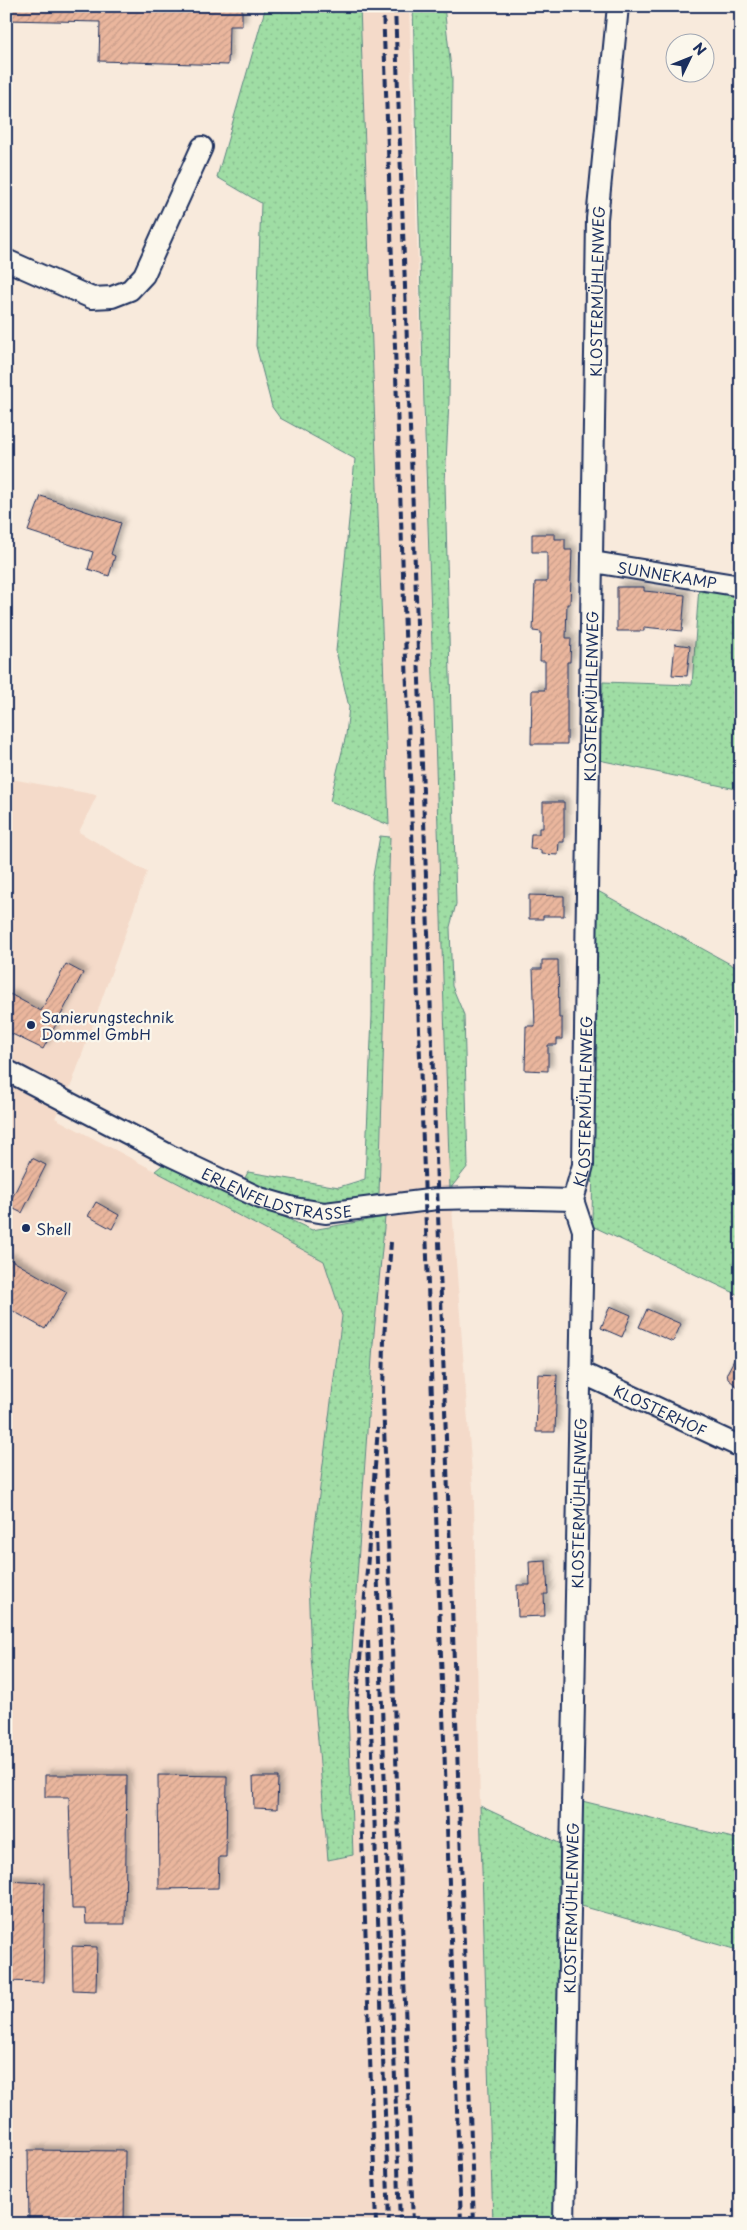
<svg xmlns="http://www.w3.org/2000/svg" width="747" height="2230" font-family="'Playpen Sans',sans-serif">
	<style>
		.built { fill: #f4dac9 }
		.grass { fill: url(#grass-dots); stroke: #5d8681 }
		.building { fill: url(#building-hatch); stroke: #1b2f5e; filter: url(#shadow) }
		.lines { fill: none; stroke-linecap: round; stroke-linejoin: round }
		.minor-casing { stroke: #1b2f5e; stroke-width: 24 }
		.minor { stroke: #fbf7ec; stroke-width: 20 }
		.rail { stroke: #1b2f5e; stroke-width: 4; stroke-dasharray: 8 4; stroke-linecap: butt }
		.poi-dot { fill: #1b2f5e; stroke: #fbf7ec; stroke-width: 2 }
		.labels { text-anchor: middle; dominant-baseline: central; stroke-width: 4.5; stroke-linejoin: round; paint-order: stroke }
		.street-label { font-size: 15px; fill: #1b2f5e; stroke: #fbf7ec }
		.poi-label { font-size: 15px; fill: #1b2f5e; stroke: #fbf7ec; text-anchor: start }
	</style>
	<defs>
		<pattern id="grass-dots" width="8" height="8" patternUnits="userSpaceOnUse" patternTransform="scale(1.25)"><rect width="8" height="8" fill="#9fdda4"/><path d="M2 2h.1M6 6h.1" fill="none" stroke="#88be90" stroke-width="1.8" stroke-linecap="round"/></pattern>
		<pattern id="building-hatch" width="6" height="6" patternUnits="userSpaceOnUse" patternTransform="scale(1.25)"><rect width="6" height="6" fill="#eab69d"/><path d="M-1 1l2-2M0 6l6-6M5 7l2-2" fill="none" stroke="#c89d8a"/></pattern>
		<filter id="shadow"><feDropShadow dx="4.5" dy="-4.5" stdDeviation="2.5" flood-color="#0004"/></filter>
	</defs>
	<rect width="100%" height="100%" fill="#f8eadc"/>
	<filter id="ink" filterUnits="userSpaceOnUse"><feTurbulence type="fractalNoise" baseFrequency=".02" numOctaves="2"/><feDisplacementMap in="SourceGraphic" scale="10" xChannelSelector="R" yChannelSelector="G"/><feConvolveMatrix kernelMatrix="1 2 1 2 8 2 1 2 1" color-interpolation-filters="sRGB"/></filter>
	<g filter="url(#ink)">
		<g class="built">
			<polygon points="360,6 409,6 450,1189 379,1194 390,837"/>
			<polygon points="6,778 97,795 79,832 147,872 72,1083 55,1118 325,1261 342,1316 308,1581 311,1657 329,1860 353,1855 348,1710 373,1344 385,1217 452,1208 474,1501 480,1806 493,2224 6,2224"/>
		</g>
		<g class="grass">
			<polygon points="266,6 360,6 389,825 330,801 346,735 349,707 336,651 355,459 280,418 272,407 256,346 261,203 217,177"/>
			<polygon points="413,6 444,6 452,78 449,401 445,483 456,904 450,927 452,986 464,1015 468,1166 450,1189 424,405"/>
			<polygon points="699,586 741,595 741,790 599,760 603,682 692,685"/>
			<polygon points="380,836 390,837 379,1194 337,1203 306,1202 243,1182 248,1172 339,1187 365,1179 372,1016 372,881"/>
			<polygon points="596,890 741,970 741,1296 592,1226"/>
			<polygon points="166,1162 312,1230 385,1217 373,1344 348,1710 353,1855 328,1860 311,1657 308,1581 342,1316 324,1261 155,1171"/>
			<polygon points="578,1800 741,1840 741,1951 578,1905"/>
			<polygon points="480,1806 561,1844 557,2224 493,2224"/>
		</g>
		<g class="building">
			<polygon points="6,6 242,6 242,26 229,26 228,65 99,61 100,22 6,20"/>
			<polygon points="41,496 121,523 111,554 115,556 109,576 88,569 93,552 28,531"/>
			<polygon points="532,534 555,534 555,539 565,539 565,550 572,550 570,604 567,604 566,638 571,638 570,662 567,662 567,744 531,744 532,690 545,690 545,661 540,661 541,632 533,631 535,582 547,582 547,552 532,552"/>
			<polygon points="617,587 644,587 644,591 685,595 682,631 644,627 644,631 617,631"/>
			<polygon points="675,644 690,646 687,676 672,675"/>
			<polygon points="543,802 564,802 564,842 559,842 558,855 541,854 541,850 530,849 531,834 539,834 539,828 543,828"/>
			<polygon points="529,895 564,896 564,916 543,916 543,919 529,919"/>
			<polygon points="542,960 558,960 559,1018 562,1018 562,1039 557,1039 557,1045 548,1045 548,1071 525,1070 526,1026 535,1026 533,969 542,969"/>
			<polygon points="66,964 83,973 43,1049 6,1031 6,1002 10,994 41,1011"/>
			<polygon points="32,1158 46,1165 22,1213 8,1206"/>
			<polygon points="96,1202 119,1215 112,1229 88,1216"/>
			<polygon points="6,1257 67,1292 45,1329 6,1307"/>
			<polygon points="610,1306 631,1315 622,1337 601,1328"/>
			<polygon points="647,1309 681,1324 673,1342 639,1327"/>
			<polygon points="741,1347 741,1390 728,1379 727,1373"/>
			<polygon points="538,1374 557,1375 555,1432 536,1432"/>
			<polygon points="546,1561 548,1594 544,1594 545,1616 518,1617 517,1585 530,1585 529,1562"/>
			<polygon points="45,1775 127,1775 125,1924 86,1924 85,1909 72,1909 69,1797 45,1797"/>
			<polygon points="158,1775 227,1776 226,1857 219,1857 218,1888 159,1889"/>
			<polygon points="253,1777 278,1777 277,1809 254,1808"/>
			<polygon points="6,1881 45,1883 43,1982 6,1981"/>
			<polygon points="72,1946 97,1947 96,1991 73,1990"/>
			<polygon points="28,2150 125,2151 124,2224 29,2224"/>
		</g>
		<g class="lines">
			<g class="minor-casing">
				<g id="minor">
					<polyline points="6,260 92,298 112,297 130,290 144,275 202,147"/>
					<path id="s1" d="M593,562L741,586"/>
					<path id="s2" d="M6,1070L169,1155L260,1198L294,1208L325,1213L437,1199L486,1198L573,1200"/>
					<path id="s3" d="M580,1372L741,1447"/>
					<path id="s4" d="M564,2224L583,1230L573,1200L583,1165L597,219L618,6"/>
				</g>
			</g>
			<use href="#minor" class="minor"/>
			<g class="rail">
				<polyline points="383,6 461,2224"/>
				<polyline points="395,6 474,2224"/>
				<polyline points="391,1242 384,1338 383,1399 413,2224"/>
				<polyline points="376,1532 400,2224"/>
				<polyline points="368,1641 389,2224"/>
				<polyline points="376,2224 357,1698 378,1428"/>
			</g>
		</g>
	</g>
	<g class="poi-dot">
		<circle cx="31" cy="1025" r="5"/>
		<circle cx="26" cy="1228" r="5"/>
	</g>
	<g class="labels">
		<g class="street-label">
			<text stroke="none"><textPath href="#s4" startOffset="1936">KLOSTERMÜHLENWEG</textPath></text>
			<text stroke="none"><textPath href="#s1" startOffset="75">SUNNEKAMP</textPath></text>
			<text stroke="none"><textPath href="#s4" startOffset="1531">KLOSTERMÜHLENWEG</textPath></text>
			<text stroke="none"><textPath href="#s4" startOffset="1126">KLOSTERMÜHLENWEG</textPath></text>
			<text stroke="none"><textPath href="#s2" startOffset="300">ERLENFELDSTRASSE</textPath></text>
			<text stroke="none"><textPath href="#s3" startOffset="89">KLOSTERHOF</textPath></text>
			<text stroke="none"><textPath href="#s4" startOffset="721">KLOSTERMÜHLENWEG</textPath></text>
			<text stroke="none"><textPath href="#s4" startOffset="316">KLOSTERMÜHLENWEG</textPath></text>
		</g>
		<g class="poi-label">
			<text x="41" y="1016">Sanierungstechnik<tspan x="41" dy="17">Dommel GmbH</tspan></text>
			<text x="36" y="1228">Shell</text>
		</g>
	</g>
	<rect width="747" height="2230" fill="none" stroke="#fbf7ec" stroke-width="25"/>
	<rect x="12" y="12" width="722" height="2205" fill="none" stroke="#1b2f5e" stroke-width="2" filter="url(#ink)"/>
	<g transform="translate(690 58) rotate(47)"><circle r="24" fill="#fbf7ec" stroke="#a1a7b3"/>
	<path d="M0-4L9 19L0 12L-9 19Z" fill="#1b2f5e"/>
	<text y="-8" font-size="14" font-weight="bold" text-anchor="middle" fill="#1b2f5e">N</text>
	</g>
</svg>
